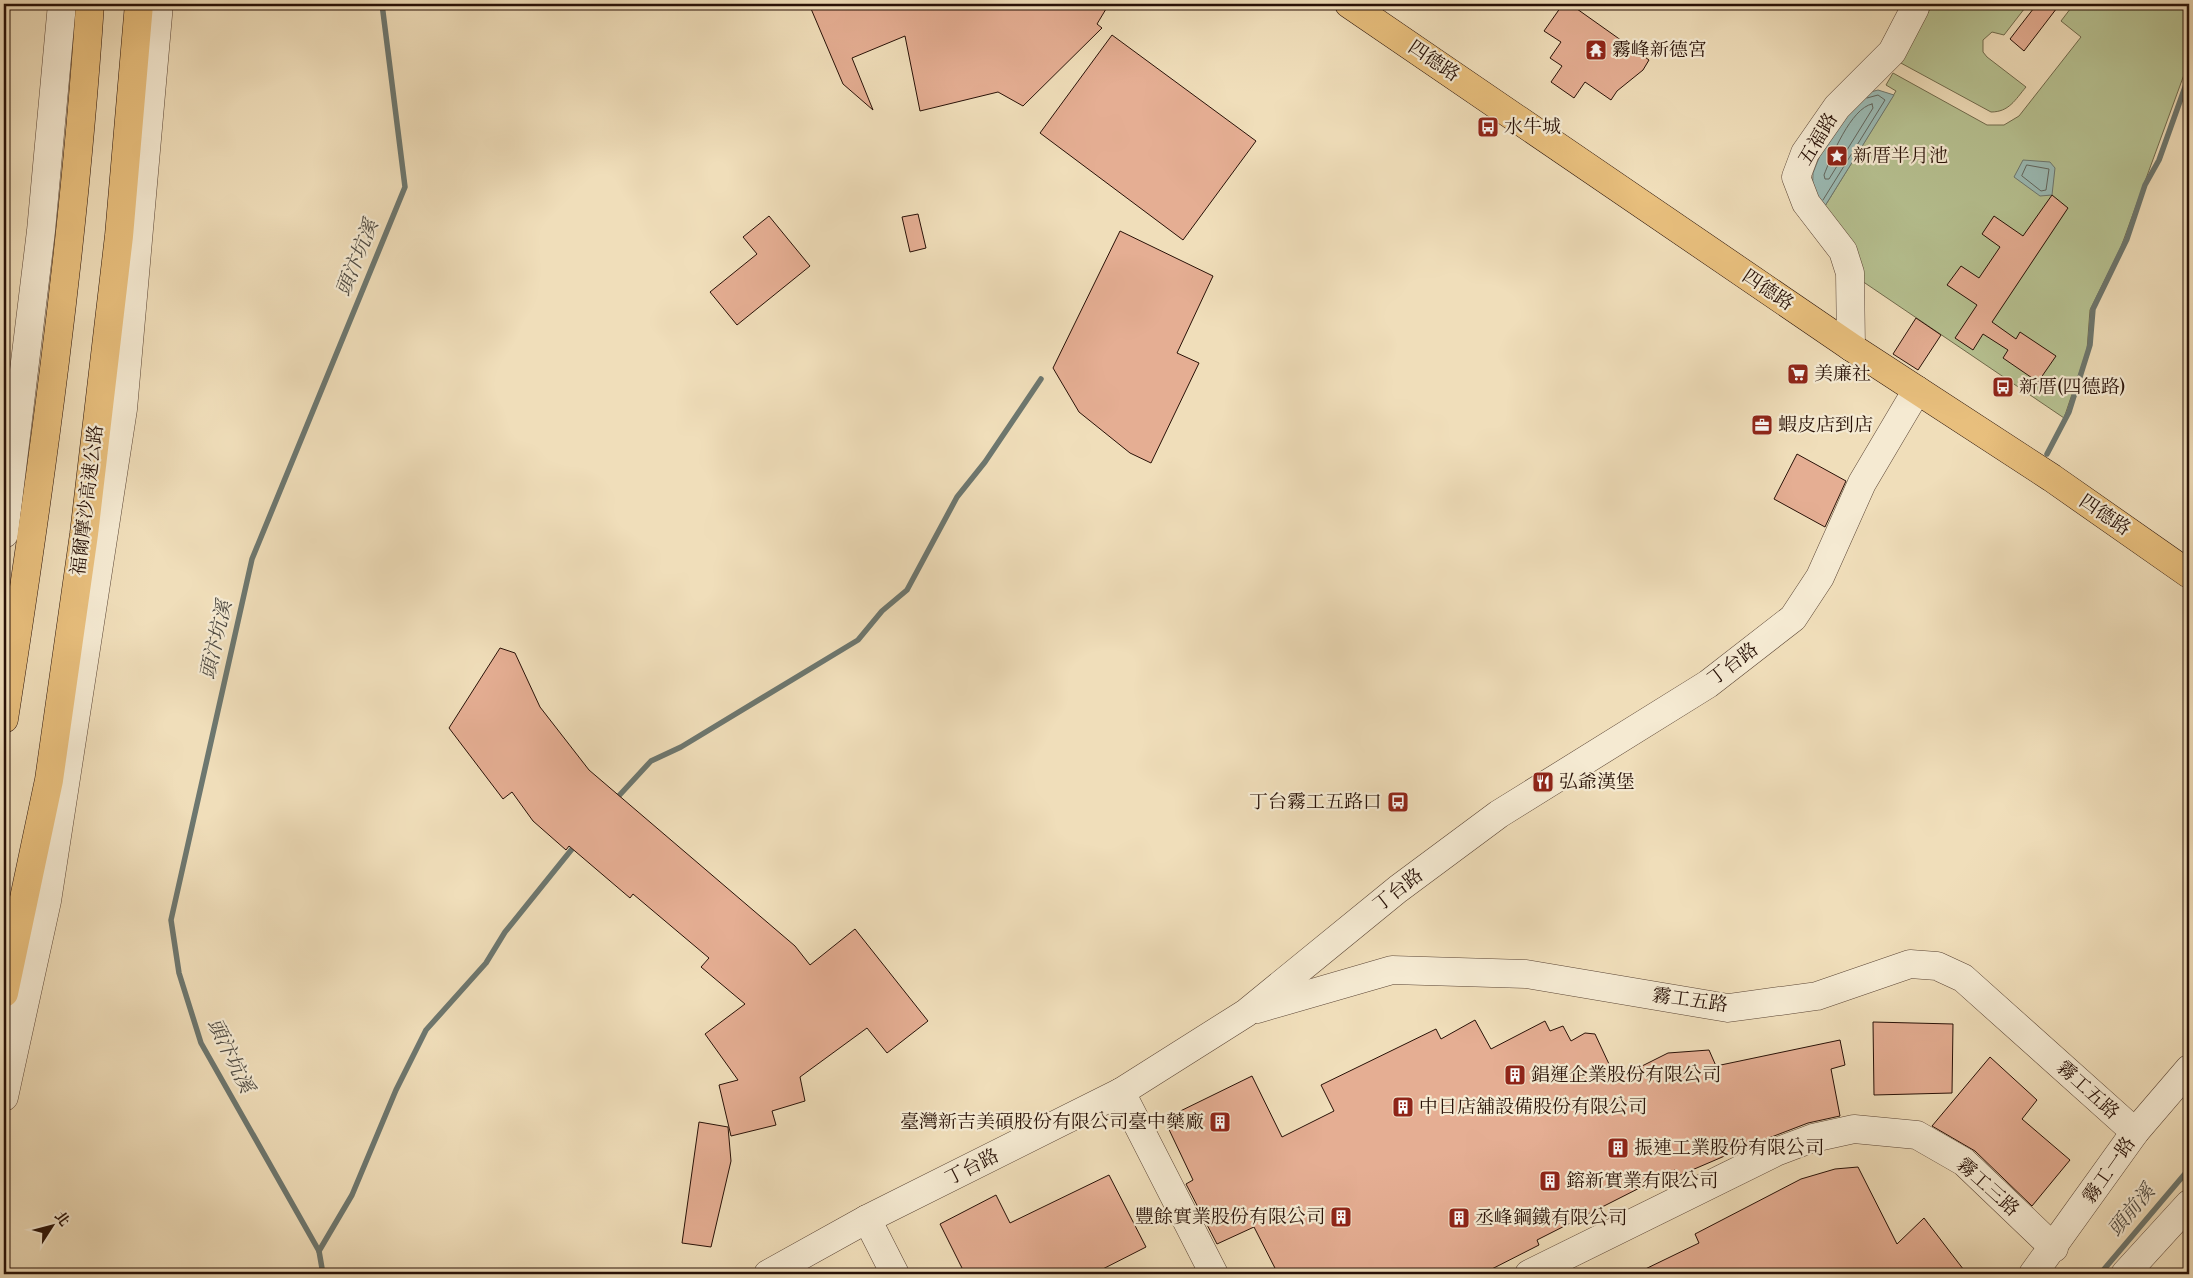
<svg xmlns="http://www.w3.org/2000/svg" width="2193" height="1278" font-family="'Libre Bodoni','Noto Serif TC',serif">
	<style>
		.green { fill: #b7c292; stroke: #706a4c }
		.water { fill: #9bbbb5; stroke: #6d776f }
		.lines { fill: none; stroke-linecap: round; stroke-linejoin: round }
		.shore { stroke: #62665e; stroke-width: 1 }
		.stream { stroke: #6d776f; stroke-width: 5.5 }
		.building { fill: #e5ae93; stroke: #281107 }
		.minor-casing { stroke: #5a4434; stroke-width: 29 }
		.major-casing { stroke: #281107; stroke-width: 29 }
		.highway-casing { stroke: #281107; stroke-width: 29 }
		.minor { stroke: #f5ead2; stroke-width: 28 }
		.major { stroke: #e8bf7d; stroke-width: 28 }
		.highway { stroke: #e8bf7d; stroke-width: 28 }
		.labels { text-anchor: middle; dominant-baseline: central; stroke-width: 4.5; stroke-linejoin: round; paint-order: stroke }
		.poi-label { font-size: 19px; fill: #281107; stroke: #f5ead2; text-anchor: start }
		.street-label { font-size: 19px; fill: #281107; stroke: #f5ead2 }
		.water-label { font-size: 20px; font-style: italic; fill: #504c44; stroke: #f5ead2 }
	</style>
	<rect width="100%" height="100%" fill="#f0deba"/>
	<filter id="stains"><feTurbulence type="fractalNoise" baseFrequency=".004" numOctaves="4"/><feColorMatrix values="0 0 0 0 .2 0 0 0 0 .09 0 0 0 0 .02 0 0 0 .5 -.17"/></filter>
	<radialGradient id="worn" r=".72"><stop offset=".6" stop-color="#630" stop-opacity="0"/><stop offset="1" stop-color="#630" stop-opacity=".3"/></radialGradient>
	<g class="green">
		<path d="M1933,4H2028L2004,35L1992,32L1983,40V52L1987,57L2026,87C2015,100 2009,112 1991,112L1899,62Z"/>
		<polygon points="2074,4 2189,4 2189,61 2121,247 2090,310 2087,350 2064,418 1862,281 1820,214 1896,91 1886,85 1893,73 1987,125 2004,125 2019,116 2081,37 2061,21"/>
	</g>
	<g class="water">
		<polygon points="1878,90 1894,95 1820,214 1812,202 1813,173 1826,140 1863,94"/>
		<polygon points="2023,160 2050,162 2055,168 2052,195 2040,196 2014,177"/>
	</g>
	<g class="lines">
		<g class="shore">
			<path d="M1872,104L1873,108L1829,179H1825L1824,175C1831,157 1851,108 1872,104Z"/>
			<polygon points="2027,165 2049,169 2046,190 2041,191 2022,176"/>
			<polyline points="1823,200 1885,100 1878,95 1867,98"/>
		</g>
		<g class="stream">
			<polyline points="2047,454 2069,412 2090,345 2093,309 2127,239 2145,185 2159,160 2189,76"/>
			<polyline points="615,800 651,761 681,747 858,640 882,611 907,590 957,497 985,462 1041,379"/>
			<polyline points="319,1251 352,1195 396,1090 426,1030 486,963 505,932 576,844"/>
			<polyline points="323,1274 319,1251 201,1043 179,973 171,920 252,559 405,187 382,4"/>
			<polyline points="2100,1274 2189,1169"/>
		</g>
	</g>
	<g class="building">
		<polygon points="809,4 1109,4 1097,24 1102,28 1023,106 998,92 920,111 905,36 852,58 873,110 843,84"/>
		<polygon points="1563,4 1570,4 1649,60 1643,70 1617,91 1611,100 1585,82 1574,98 1551,82 1562,66 1550,58 1561,42 1544,31"/>
		<polygon points="2037,4 2060,4 2024,51 2010,39"/>
		<polygon points="1112,35 1256,141 1183,240 1040,133"/>
		<polygon points="2052,195 2068,208 1992,322 2016,339 2020,332 2056,356 2038,382 2003,358 2008,350 1983,334 1973,350 1955,338 1977,305 1947,285 1961,266 1979,278 2000,247 1982,234 1994,216 2023,236"/>
		<polygon points="918,214 926,248 910,252 902,217"/>
		<polygon points="769,216 810,266 737,325 710,292 757,254 743,237"/>
		<polygon points="1120,231 1213,276 1177,353 1199,363 1151,463 1130,453 1079,412 1053,368"/>
		<polygon points="1916,318 1941,335 1918,370 1893,354"/>
		<polygon points="1797,454 1846,481 1825,527 1774,499"/>
		<polygon points="500,648 515,653 540,707 589,770 795,946 810,965 855,929 928,1021 887,1053 867,1028 800,1077 805,1101 772,1111 776,1125 731,1136 719,1085 738,1080 705,1034 745,1004 701,967 709,958 633,894 630,898 569,846 566,850 533,821 512,792 503,799 449,728"/>
		<polygon points="1475,1020 1491,1049 1545,1021 1550,1031 1563,1026 1571,1041 1585,1033 1595,1034 1616,1079 1668,1053 1709,1050 1716,1066 1840,1040 1845,1065 1831,1069 1840,1116 1808,1123 1748,1146 1678,1176 1675,1170 1537,1240 1539,1245 1482,1274 1278,1274 1254,1227 1217,1244 1186,1184 1193,1180 1164,1119 1252,1076 1282,1137 1334,1111 1321,1085 1436,1029 1441,1039"/>
		<polygon points="1873,1022 1953,1024 1952,1093 1874,1095"/>
		<polygon points="1990,1057 2037,1100 2022,1119 2070,1160 2032,1206 1975,1151 1932,1126"/>
		<polygon points="699,1122 728,1127 731,1161 711,1247 682,1243"/>
		<polygon points="1858,1167 1897,1244 1924,1218 1967,1274 1635,1274 1699,1243 1695,1234 1801,1179 1835,1169"/>
		<polygon points="1109,1175 1146,1247 1093,1274 965,1274 940,1224 996,1195 1010,1223"/>
	</g>
	<g class="lines">
		<g class="minor-casing">
			<g id="minor">
				<polyline points="1851,347 1850,273 1843,251 1806,203 1796,177 1805,153 1837,107 1892,52 1915,8 1915,4"/>
				<polyline points="4,534 41,231 62,4"/>
				<polyline points="1257,1009 1392,970 1526,974 1728,1008 1817,996 1910,964 1937,966 1963,978 2135,1132"/>
				<polyline points="1121,1092 1214,1274"/>
				<polyline points="4,1097 47,901 123,409 159,4"/>
				<polyline points="867,1219 895,1274"/>
				<polyline points="768,1274 867,1219 1121,1092 1246,1013 1398,889 1499,814 1708,684 1793,618 1820,577 1862,483 1917,390"/>
				<polyline points="1529,1274 1776,1152 1813,1138 1854,1129 1917,1135 1964,1162 2054,1248"/>
				<polyline points="2033,1274 2135,1132 2189,1069"/>
				<polyline points="2125,1274 2189,1204"/>
			</g>
		</g>
		<g class="major-casing">
			<polyline id="major" points="1349,4 1851,347 2052,478 2189,574"/>
		</g>
		<g class="highway-casing">
			<g id="highway">
				<path d="M4,719C41,482 74,243 90,4"/>
				<polyline points="4,993 49,780 84,534 119,236 139,4"/>
			</g>
		</g>
		<use href="#minor" class="minor"/>
		<use href="#major" class="major"/>
		<use href="#highway" class="highway"/>
	</g>
	<defs>
		<g id="temple-square" transform="scale(1.125)"><rect x="-9" y="-9" width="18" height="18" rx="4" fill="#8f2418" stroke="#f5ead2"/><path d="M0-6L5-2H3V0L6.5 2.5H4V6H1.5V3h-3V6H-4V2.5H-6.5L-3 0V-2H-5Z" fill="#fff"/></g>
		<g id="bus-square" transform="scale(1.125)"><rect x="-9" y="-9" width="18" height="18" rx="4" fill="#8f2418" stroke="#f5ead2"/><path d="M-5-6H5V4H4V6H2V4H-2V6H-4V4H-5ZM-3.5-4V0h7V-4ZM-3.5 1.2v1.5H-2V1.2ZM2 1.2v1.5H3.5V1.2Z" fill="#fff"/></g>
		<g id="sight-square" transform="scale(1.125)"><rect x="-9" y="-9" width="18" height="18" rx="4" fill="#8f2418" stroke="#f5ead2"/><path d="M0-6L1.8-2.2L6-1.7L2.9 1.2L3.7 5.4L0 3.3L-3.7 5.4L-2.9 1.2L-6-1.7L-1.8-2.2Z" fill="#fff"/></g>
		<g id="supermarket-square" transform="scale(1.125)"><rect x="-9" y="-9" width="18" height="18" rx="4" fill="#8f2418" stroke="#f5ead2"/><path d="M-6-5.5h2.5l.6 2H6L4.5 2H-2.5L-4.4-4H-6ZM-1.5 3.2a1.3 1.3 0 1 0 .1 0ZM3 3.2a1.3 1.3 0 1 0 .1 0Z" fill="#fff"/></g>
		<g id="office-square" transform="scale(1.125)"><rect x="-9" y="-9" width="18" height="18" rx="4" fill="#8f2418" stroke="#f5ead2"/><path d="M-6-3h4V-5.5h4V-3h4V5H-6ZM-1-4.5V-3h2v-1.5ZM-6 0V1H6V0Z" fill="#fff"/></g>
		<g id="restaurant-square" transform="scale(1.125)"><rect x="-9" y="-9" width="18" height="18" rx="4" fill="#8f2418" stroke="#f5ead2"/><path d="M-5-6h1v4h1v-4h1v4h1v-4h1v5L-1.5 .5V6h-2V.5L-5-1ZM5-6V6H3V1.5H1.5Q1.5-4 5-6Z" fill="#fff"/></g>
		<g id="building-square" transform="scale(1.125)"><rect x="-9" y="-9" width="18" height="18" rx="4" fill="#8f2418" stroke="#f5ead2"/><path d="M-4-6H4V6H1V3H-1V6H-4ZM-2.5-4.3h1.7v1.8h-1.7ZM.8-4.3h1.7v1.8H.8ZM-2.5-1h1.7V.8h-1.7ZM.8-1h1.7V.8H.8Z" fill="#fff"/></g>
	</defs>
	<g fill-rule="evenodd">
		<use href="#temple-square" x="1596" y="50"/>
		<use href="#bus-square" x="1488" y="127"/>
		<use href="#sight-square" x="1837" y="156"/>
		<use href="#supermarket-square" x="1798" y="374"/>
		<use href="#bus-square" x="2003" y="387"/>
		<use href="#office-square" x="1762" y="425"/>
		<use href="#restaurant-square" x="1543" y="782"/>
		<use href="#bus-square" x="1398" y="802"/>
		<use href="#building-square" x="1515" y="1075"/>
		<use href="#building-square" x="1403" y="1107"/>
		<use href="#building-square" x="1220" y="1122"/>
		<use href="#building-square" x="1618" y="1148"/>
		<use href="#building-square" x="1550" y="1181"/>
		<use href="#building-square" x="1341" y="1217"/>
		<use href="#building-square" x="1459" y="1218"/>
	</g>
	<g class="labels">
		<g class="poi-label">
			<text x="1612" y="50">霧峰新德宮</text>
			<text x="1504" y="127">水牛城</text>
			<text x="1853" y="156">新厝半月池</text>
			<text x="1814" y="374">美廉社</text>
			<text x="2019" y="387">新厝(四德路)</text>
			<text x="1778" y="425">蝦皮店到店</text>
			<text x="1559" y="782">弘爺漢堡</text>
			<text x="1382" y="802" text-anchor="end">丁台霧工五路口</text>
			<text x="1531" y="1075">錩運企業股份有限公司</text>
			<text x="1419" y="1107">中日店舖設備股份有限公司</text>
			<text x="1204" y="1122" text-anchor="end">臺灣新吉美碩股份有限公司臺中藥廠</text>
			<text x="1634" y="1148">振連工業股份有限公司</text>
			<text x="1566" y="1181">鎔新實業有限公司</text>
			<text x="1325" y="1217" text-anchor="end">豐餘實業股份有限公司</text>
			<text x="1475" y="1218">丞峰鋼鐵有限公司</text>
		</g>
		<g class="street-label">
			<text transform="translate(1434 61) rotate(34)">四德路</text>
			<text transform="translate(1818 139) rotate(-59)">五福路</text>
			<text transform="translate(1768 290) rotate(34)">四德路</text>
			<text transform="translate(87 500) rotate(-83)">福爾摩沙高速公路</text>
			<text transform="translate(2105 515) rotate(34)">四德路</text>
			<text transform="translate(1733 664) rotate(-37)">丁台路</text>
			<text transform="translate(1398 890) rotate(-38)">丁台路</text>
			<text transform="translate(1690 1000) rotate(8)">霧工五路</text>
			<text transform="translate(2088 1090) rotate(42)">霧工五路</text>
			<text transform="translate(972 1167) rotate(-27)">丁台路</text>
			<text transform="translate(2109 1170) rotate(-55)">霧工一路</text>
			<text transform="translate(1988 1187) rotate(42)">霧工三路</text>
		</g>
		<g class="water-label">
			<text transform="translate(358 258) rotate(-68)">頭汴坑溪</text>
			<text transform="translate(217 640) rotate(-77)">頭汴坑溪</text>
			<text transform="translate(230 1056) rotate(64)">頭汴坑溪</text>
			<text transform="translate(2132 1211) rotate(-50)">頭前溪</text>
		</g>
	</g>
	<rect width="2193" height="1278" fill="none" stroke="#f0deba" stroke-width="20"/>
	<rect x="5" y="5" width="2183" height="1268" fill="none" stroke="#281107" stroke-width="2.5"/>
	<rect x="10" y="10" width="2173" height="1258" fill="none" stroke="#281107"/>
	<g transform="translate(52 1226) rotate(54)" stroke="#f5ead2" stroke-width="4" paint-order="stroke">
	<path d="M0-4L9 19L0 12L-9 19Z" fill="#281107"/>
	<text y="-8" font-size="14" font-weight="bold" text-anchor="middle" fill="#281107">北</text>
	</g>
	<rect width="100%" height="100%" filter="url(#stains)"/>
	<rect width="100%" height="100%" fill="url(#worn)"/>
</svg>
